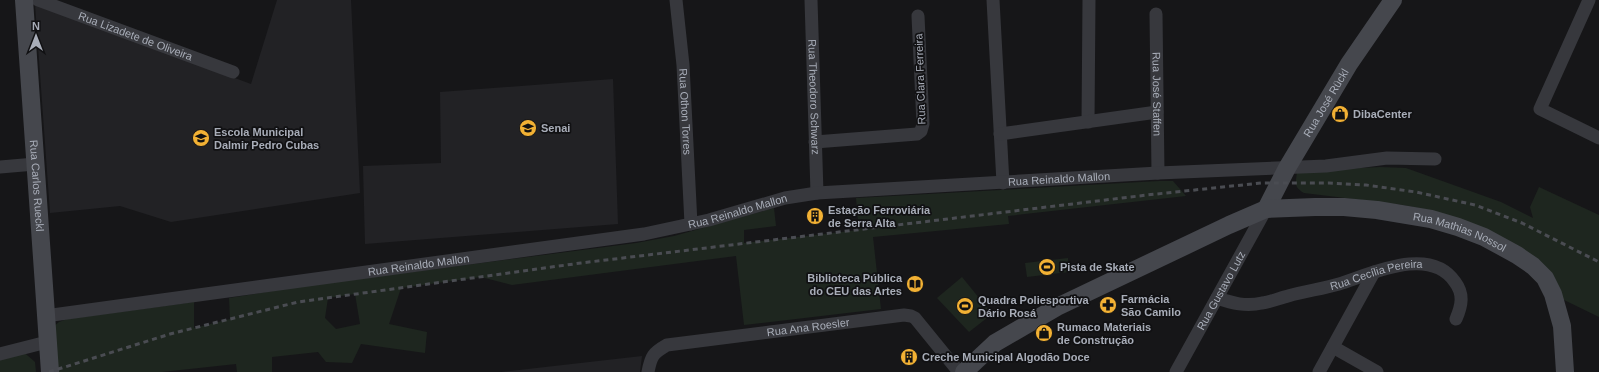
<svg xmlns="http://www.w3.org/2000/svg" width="1599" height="372" font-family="Arial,sans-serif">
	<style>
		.built { fill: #222225 }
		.green { fill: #1e261f; fill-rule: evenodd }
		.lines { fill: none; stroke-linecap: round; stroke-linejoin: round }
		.street { stroke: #37383d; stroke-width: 13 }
		.secondary { stroke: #45474d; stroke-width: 18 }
		.rail { stroke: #4a4c52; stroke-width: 3; stroke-dasharray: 5 4; stroke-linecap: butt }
		.labels { text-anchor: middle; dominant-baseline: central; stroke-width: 3.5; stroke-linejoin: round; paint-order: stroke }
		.street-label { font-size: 11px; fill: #a8adb8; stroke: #111113 }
		.poi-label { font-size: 11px; font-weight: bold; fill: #a8adb8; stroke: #111113; text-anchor: start }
	</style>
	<rect width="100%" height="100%" fill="#161618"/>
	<g class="built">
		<polygon points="277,0 351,0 360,193 171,222 120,206 50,213 35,4 251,84"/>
		<polygon points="613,79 618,224 365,244 363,166 441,163 440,92"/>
		<polygon points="642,356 640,372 501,372"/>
	</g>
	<g class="green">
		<path d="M1380,167L1406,168L1501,202L1533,218L1530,207L1539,187L1599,215V317L1562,299L1559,291L1434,211L1403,205L1304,193C1293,187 1296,183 1297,171Z"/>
		<path d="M1159,181H1173L1186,196L1008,216L1009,224L873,237L881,309L744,325L736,256L512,285L481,277L401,288L389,324L427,332L425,353L361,344L352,363L326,362L318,352L272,357V372H237L236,364L162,372H53V327L59,322L67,319L194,302V328L230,319L229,298L297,287L636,243L674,236L774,208L776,226L744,230V243L859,230L856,198ZM355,294L360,324L336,329L325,318L328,298Z"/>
		<polygon points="1068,258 1069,272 1027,277 1025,263"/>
		<polygon points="962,277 992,314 969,332 937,298"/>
		<polygon points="20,349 35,362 36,372 0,372 0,354"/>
	</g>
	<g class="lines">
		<g class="street">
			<path id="s1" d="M38,0L233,72"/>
			<path id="s2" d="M676,0L683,65L691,224"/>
			<path id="s3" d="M811,0L817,193"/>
			<polyline points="993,0 1003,183"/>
			<polyline points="1589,0 1540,109 1599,138"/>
			<path id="s4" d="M1156,14L1158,173"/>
			<polyline points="1088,122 1089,0"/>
			<polyline points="1000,134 1157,112"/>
			<polyline points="815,142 917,134 921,131 923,124 918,16"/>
			<polyline points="0,167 35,164"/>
			<path id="s5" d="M1217,298C1232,303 1246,307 1262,303C1271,302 1280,298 1288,296C1305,291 1322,289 1339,284C1371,274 1430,245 1455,282C1464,294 1462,305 1456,319"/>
			<path id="s6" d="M45,316L644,234L709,220L785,198L817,193L1158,173L1326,166L1387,158L1435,159"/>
			<polyline points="1333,347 1377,372"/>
			<polyline points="0,354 47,342"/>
			<path id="s7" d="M648,372C651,356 653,353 667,345L904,315L911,316L915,318L959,372"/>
			<path id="s8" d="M1176,372L1266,209"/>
			<polyline points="1319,372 1374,272"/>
		</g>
		<g class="secondary">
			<path id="s9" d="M24,0L50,372"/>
			<path id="s10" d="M1266,209L1287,168L1349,64L1393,0"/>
			<path id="s11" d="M964,372L995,343L1057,307L1229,225L1266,209L1315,207H1344L1377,210L1431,219L1458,227L1484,237L1517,255L1533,266L1545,278L1553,294L1562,326L1565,372"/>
		</g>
		<polyline class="rail" points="49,372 170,334 298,302 581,263 1147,195 1261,183 1329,183 1366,185 1416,192 1475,205 1522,223 1599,262"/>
	</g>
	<defs>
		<g id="shop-disc" transform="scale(0.9)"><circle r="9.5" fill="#f2b134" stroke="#111113"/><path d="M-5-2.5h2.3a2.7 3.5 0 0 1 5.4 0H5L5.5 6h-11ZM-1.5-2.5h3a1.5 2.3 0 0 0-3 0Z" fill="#111"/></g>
		<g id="university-disc" transform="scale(0.9)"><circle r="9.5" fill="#f2b134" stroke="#111113"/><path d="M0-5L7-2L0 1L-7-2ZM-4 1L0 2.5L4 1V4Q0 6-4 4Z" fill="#111"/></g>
		<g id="school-disc" transform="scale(0.9)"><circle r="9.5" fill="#f2b134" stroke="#111113"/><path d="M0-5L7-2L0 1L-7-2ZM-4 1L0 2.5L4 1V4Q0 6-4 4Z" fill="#111"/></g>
		<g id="building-disc" transform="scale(0.9)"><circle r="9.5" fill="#f2b134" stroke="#111113"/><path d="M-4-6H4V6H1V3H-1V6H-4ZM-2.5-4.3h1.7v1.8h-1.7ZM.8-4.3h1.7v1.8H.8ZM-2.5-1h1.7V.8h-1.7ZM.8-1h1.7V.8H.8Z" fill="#111"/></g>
		<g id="stadium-disc" transform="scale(0.9)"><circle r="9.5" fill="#f2b134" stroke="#111113"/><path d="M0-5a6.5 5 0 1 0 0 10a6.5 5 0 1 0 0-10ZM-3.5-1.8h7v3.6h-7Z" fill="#111"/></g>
		<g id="library-disc" transform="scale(0.9)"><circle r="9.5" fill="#f2b134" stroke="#111113"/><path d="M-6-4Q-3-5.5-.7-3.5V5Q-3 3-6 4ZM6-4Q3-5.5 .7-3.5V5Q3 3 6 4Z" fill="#111"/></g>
		<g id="pharmacy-disc" transform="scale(0.9)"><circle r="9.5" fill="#f2b134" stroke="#111113"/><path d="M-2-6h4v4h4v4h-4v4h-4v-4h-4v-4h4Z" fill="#111"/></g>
	</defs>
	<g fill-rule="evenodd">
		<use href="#shop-disc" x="1340" y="114"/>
		<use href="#university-disc" x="528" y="128"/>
		<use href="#school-disc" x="201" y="138"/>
		<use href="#building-disc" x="815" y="216"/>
		<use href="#stadium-disc" x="1047" y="267"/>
		<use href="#library-disc" x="915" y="284"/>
		<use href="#pharmacy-disc" x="1108" y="305"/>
		<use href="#stadium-disc" x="965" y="306"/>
		<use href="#shop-disc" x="1044" y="333"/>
		<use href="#building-disc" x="909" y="357"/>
	</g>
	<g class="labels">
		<g class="street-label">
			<text stroke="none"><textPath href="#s1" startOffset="104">Rua Lizadete de Oliveira</textPath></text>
			<text transform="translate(920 79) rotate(-92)">Rua Clara Ferreira</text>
			<text stroke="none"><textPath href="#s4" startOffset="80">Rua José Staffen</textPath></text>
			<text stroke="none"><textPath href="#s3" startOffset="97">Rua Theodoro Schwarz</textPath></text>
			<text stroke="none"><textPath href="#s10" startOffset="122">Rua José Rückl</textPath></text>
			<text stroke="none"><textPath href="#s2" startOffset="112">Rua Othon Torres</textPath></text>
			<text stroke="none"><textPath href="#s6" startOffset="1025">Rua Reinaldo Mallon</textPath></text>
			<text stroke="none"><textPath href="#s9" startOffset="186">Rua Carlos Rueckl</textPath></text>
			<text stroke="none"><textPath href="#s6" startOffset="701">Rua Reinaldo Mallon</textPath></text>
			<text stroke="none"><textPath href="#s11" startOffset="542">Rua Mathias Nossol</textPath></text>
			<text stroke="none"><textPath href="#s6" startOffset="377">Rua Reinaldo Mallon</textPath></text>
			<text stroke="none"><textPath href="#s5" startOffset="164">Rua Cecília Pereira</textPath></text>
			<text stroke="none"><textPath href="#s8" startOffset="93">Rua Gustavo Lutz</textPath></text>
			<text stroke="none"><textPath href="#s7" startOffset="177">Rua Ana Roesler</textPath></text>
		</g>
		<g class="poi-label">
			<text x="1353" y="114">DibaCenter</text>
			<text x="541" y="128">Senai</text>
			<text x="214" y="132">Escola Municipal<tspan x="214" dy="13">Dalmir Pedro Cubas</tspan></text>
			<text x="828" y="210">Estação Ferroviária<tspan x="828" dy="13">de Serra Alta</tspan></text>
			<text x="1060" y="267">Pista de Skate</text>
			<text x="902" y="278" text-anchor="end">Biblioteca Pública<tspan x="902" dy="13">do CEU das Artes</tspan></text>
			<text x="1121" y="299">Farmácia<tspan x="1121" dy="13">São Camilo</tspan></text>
			<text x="978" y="300">Quadra Poliesportiva<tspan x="978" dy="13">Dário Rosá</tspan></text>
			<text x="1057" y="327">Rumaco Materiais<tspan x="1057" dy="13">de Construção</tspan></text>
			<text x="922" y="357">Creche Municipal Algodão Doce</text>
		</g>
	</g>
	<g transform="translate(36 36)" stroke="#111113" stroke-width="3" paint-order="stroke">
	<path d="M0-3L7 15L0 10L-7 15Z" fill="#a8adb8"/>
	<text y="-6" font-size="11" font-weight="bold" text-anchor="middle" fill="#a8adb8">N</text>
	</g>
</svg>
